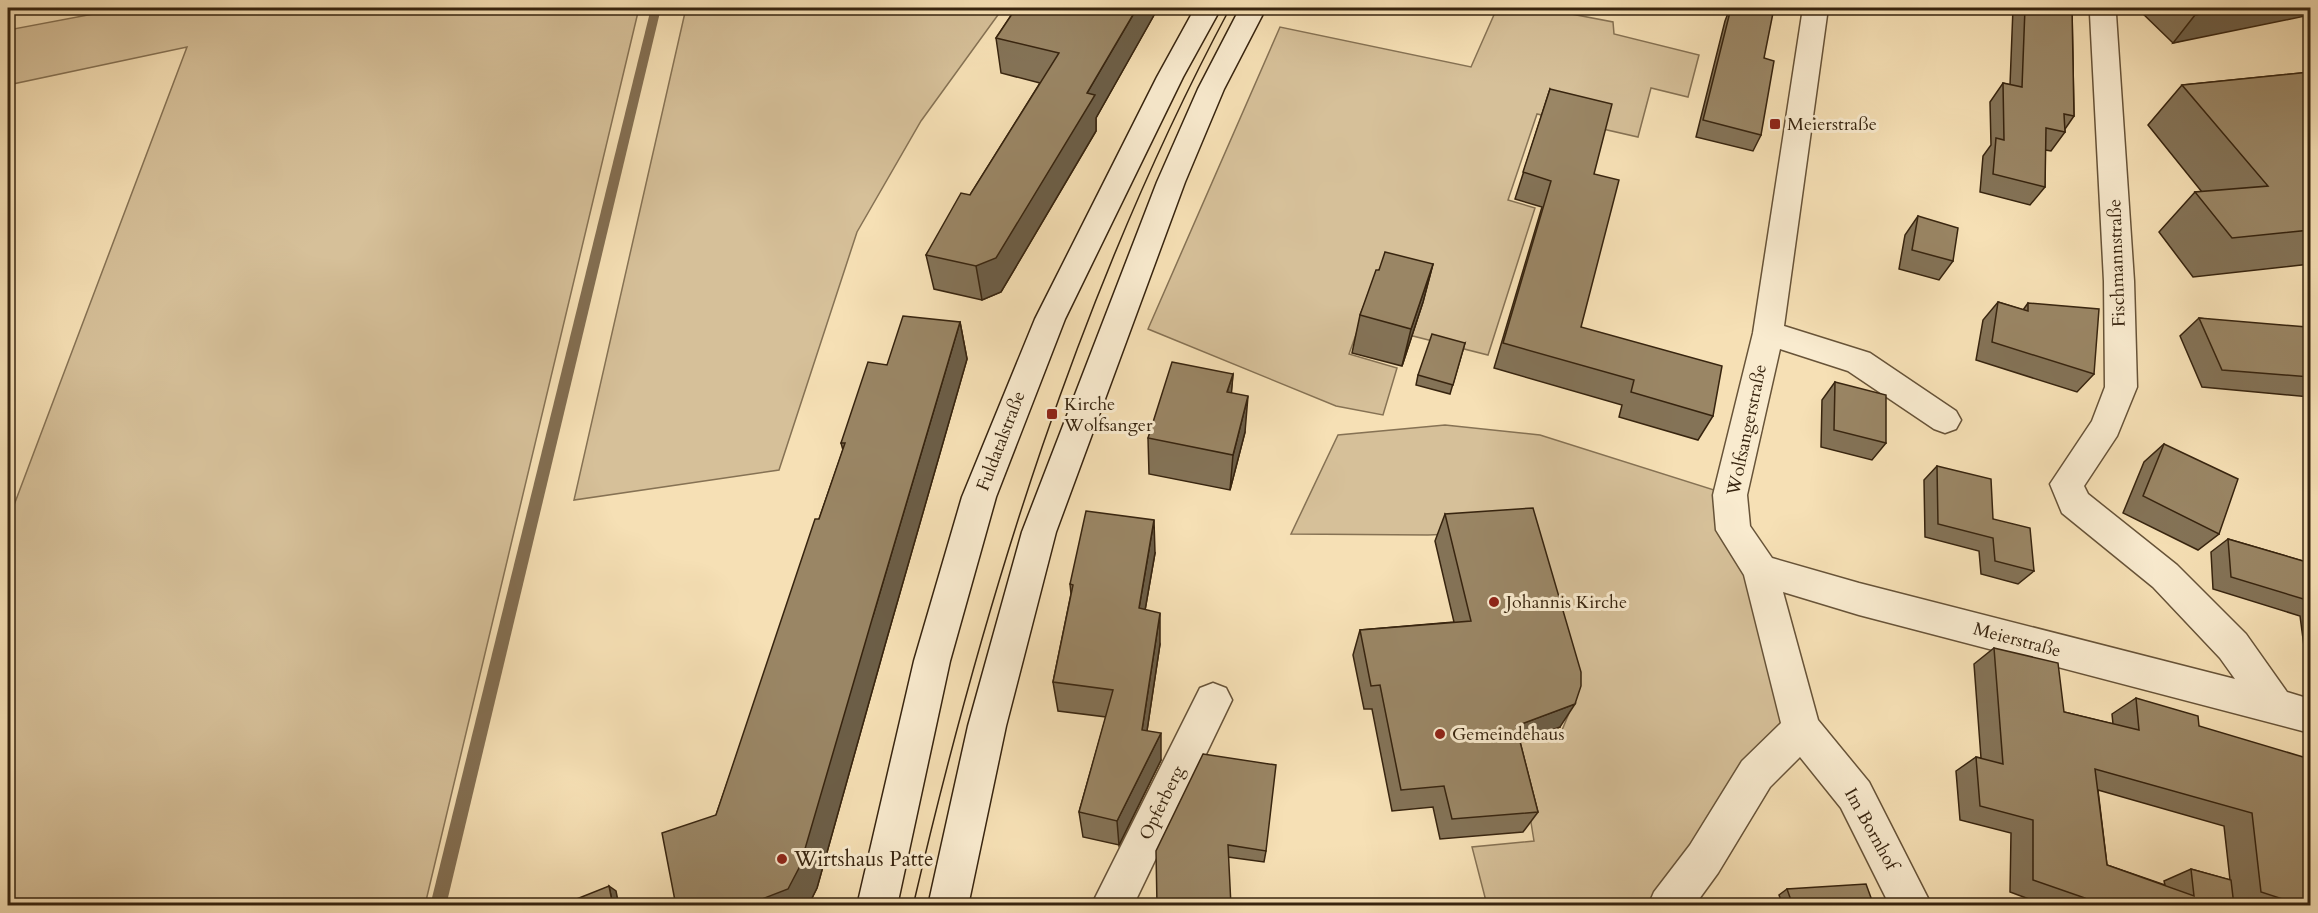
<svg xmlns="http://www.w3.org/2000/svg" width="2318" height="913" font-family="Cardo,serif">
	<style>
		.green { fill: #d6c099; stroke: #867254; stroke-width: 1.5 }
		.lines { fill: none; stroke-linecap: round; stroke-linejoin: round }
		.stream { fill: #836e51; fill-rule: evenodd }
		.street-casing { stroke: #675338; stroke-width: 3 }
		.secondary-casing { stroke: #37240f; stroke-width: 3 }
		.street { fill: #f9ebcf; fill-rule: evenodd }
		.secondary { fill: #f9ebcf; fill-rule: evenodd }
		.tram { stroke: #37240f; stroke-width: 1.5 }
		.wall { fill: #847357; stroke: #37240f; stroke-width: 1.5; fill-rule: evenodd }
		.shaded-wall { fill: #6c5e47; stroke: #37240f; stroke-width: 1.5 }
		.building { fill: #9a8665; stroke: #37240f; stroke-width: 1.5 }
		.poi-dot { fill: #8f2418; stroke: #f9ebcf; stroke-width: 2 }
		.labels { text-anchor: middle; dominant-baseline: central; stroke-width: 6; stroke-linejoin: round; paint-order: stroke }
		.poi-label { font-size: 18px; fill: #37240f; stroke: #f9ebcf; text-anchor: start }
		.street-label { font-size: 18px; fill: #37240f; stroke: #f9ebcf }
		.near-poi-label { font-size: 21px; fill: #37240f; stroke: #f9ebcf; text-anchor: start }
	</style>
	<rect width="100%" height="100%" fill="#f6e0b5"/>
	<filter id="stains"><feTurbulence type="fractalNoise" baseFrequency=".00333" numOctaves="4"/><feColorMatrix values="0 0 0 0 .2 0 0 0 0 .09 0 0 0 0 .02 0 0 0 .5 -.17"/></filter>
	<radialGradient id="worn" r=".72"><stop offset=".6" stop-color="#630" stop-opacity="0"/><stop offset="1" stop-color="#630" stop-opacity=".3"/></radialGradient>
	<g class="green">
		<polygon points="125,8 639,8 425,905 8,905 8,521 187,47 8,85 8,30"/>
		<polygon points="686,8 1003,8 921,121 857,232 779,470 574,500"/>
		<polygon points="1497,8 1540,8 1613,22 1614,34 1699,55 1688,97 1651,88 1638,137 1537,114 1508,200 1535,208 1488,355 1409,335 1372,290 1349,354 1397,368 1383,415 1336,406 1148,329 1280,27 1471,67"/>
		<polygon points="1445,425 1540,435 1730,495 1801,729 1669,905 1487,905 1472,847 1534,841 1518,742 1560,735 1574,701 1529,531 1428,535 1291,534 1338,435"/>
	</g>
	<g class="lines">
		<polygon class="stream" points="651,8 661,8 446,906 430,906"/>
		<g class="street-casing">
			<g id="street">
				<polygon points="1803,8 1828,8 1784,326 1870,353 1956,411 1961,420 1956,429 1945,433 1934,429 1848,371 1780,349 1747,495 1750,526 1772,558 1859,583 2235,679 2220,658 2153,587 2062,513 2050,484 2092,421 2105,387 2104,281 2090,14 2094,8 2118,8 2116,14 2134,281 2137,387 2117,436 2084,486 2088,494 2177,565 2246,634 2287,692 2310,699 2310,733 1859,615 1783,592 1818,720 1869,782 1932,906 1890,906 1841,808 1800,757 1770,787 1718,873 1694,906 1648,906 1654,892 1690,845 1742,761 1781,723 1744,575 1716,530 1713,495 1753,333"/>
				<polygon points="1213,683 1226,688 1232,700 1133,906 1091,906 1200,688"/>
			</g>
		</g>
		<g class="secondary-casing">
			<g id="secondary">
				<polygon points="1195,8 1221,8 1183,77 1065,319 996,497 950,661 897,906 857,906 914,661 962,497 1035,319 1157,77"/>
				<polygon points="1240,8 1266,8 1224,89 1185,182 1056,532 1006,726 968,906 928,906 968,726 1022,532 1157,182 1198,89"/>
			</g>
		</g>
		<use href="#street" class="street"/>
		<use href="#secondary" class="secondary"/>
		<path class="tram" d="M913,906C985,597 1080,289 1230,8"/>
	</g>
	<g class="wall">
		<polygon points="1016,8 1158,8 1096,118 1096,131 1001,292 982,300 934,289 926,255 970,195 1040,83 1001,73 996,38"/>
		<polygon points="1730,8 1749,8 1764,58 1761,135 1753,151 1696,137 1725,21"/>
		<polygon points="2013,8 2072,8 2074,116 2065,129 2065,132 2051,151 2045,150 2045,187 2030,205 1980,192 1983,156 1991,145 1990,102 2003,83 2010,85"/>
		<polygon points="2139,8 2310,8 2173,43 2138,9"/>
		<polygon points="2310,72 2310,264 2193,277 2159,232 2195,192 2202,192 2148,125 2182,85"/>
		<polygon points="1550,89 1594,174 1581,327 1713,416 1698,440 1619,417 1622,405 1494,368 1542,207 1515,199"/>
		<polygon points="1918,216 1953,261 1939,280 1899,269 1905,235"/>
		<polygon points="1433,264 1423,302 1402,366 1352,353 1360,315 1379,270"/>
		<polygon points="1998,302 2023,310 2028,303 2094,374 2077,392 1976,360 1983,320"/>
		<polygon points="2199,318 2310,334 2310,397 2202,387 2180,336"/>
		<polygon points="960,322 967,359 885,645 817,888 808,906 676,906 716,815 843,450 841,443 887,365"/>
		<polygon points="1465,343 1450,394 1416,385 1418,375"/>
		<polygon points="1233,374 1231,393 1245,432 1230,490 1149,474 1148,438"/>
		<polygon points="1835,382 1886,443 1872,460 1821,447 1822,400"/>
		<polygon points="2164,444 2219,534 2198,550 2123,513 2144,462"/>
		<polygon points="1937,466 1993,519 2034,571 2018,584 1981,574 1979,551 1925,537 1924,480"/>
		<polygon points="1445,514 1560,727 1520,742 1538,812 1523,832 1440,839 1433,807 1392,811 1372,709 1364,709 1353,655 1360,630 1454,622 1435,541"/>
		<polygon points="2228,539 2310,563 2310,656 2305,654 2300,616 2213,589 2211,552"/>
		<polygon points="1155,553 1145,610 1160,644 1147,731 1161,760 1119,845 1083,837 1079,812 1106,717 1058,711 1053,682 1071,594 1070,584"/>
		<path d="M1994,648L2064,712L2113,724L2112,714L2136,698L2199,726L2310,906H2239L2234,904V906H2048L2010,892L2011,833L1960,820L1956,771L1976,757L1981,758L1974,664ZM2098,790L2224,826L2230,880L2191,869L2164,881L2165,885L2107,865Z"/>
		<polygon points="1203,754 1266,851 1264,862 1228,857"/>
		<polygon points="1787,889 1874,906 1783,906 1779,895"/>
	</g>
	<g class="shaded-wall">
		<polygon points="1137,8 1158,8 1096,118 1096,131 1001,292 982,300 976,266 1087,93"/>
		<polygon points="2233,8 2310,8 2310,15 2173,43 2195,15"/>
		<polygon points="1433,264 1423,302 1402,366 1411,329"/>
		<polygon points="960,322 967,359 885,645 817,888 808,906 744,906 873,616"/>
		<polygon points="1233,374 1230,411 1227,392"/>
		<polygon points="1248,396 1245,432 1230,490 1233,455"/>
		<polygon points="1154,520 1155,553 1140,639 1139,608"/>
		<polygon points="1160,613 1160,644 1143,757 1142,730"/>
		<polygon points="1575,704 1560,727 1503,748 1516,726"/>
		<polygon points="1161,733 1161,760 1119,845 1117,821"/>
		<polygon points="609,886 616,891 619,906 613,906"/>
	</g>
	<g class="building">
		<polygon points="1016,8 1137,8 1087,93 1095,95 996,258 976,266 926,255 961,193 970,195 1059,53 996,38"/>
		<polygon points="1731,8 1749,8 1773,13 1764,58 1774,61 1761,135 1703,120"/>
		<polygon points="2025,8 2072,8 2074,116 2064,114 2065,132 2046,128 2045,187 1993,174 1996,138 2004,140 2003,83 2022,87"/>
		<polygon points="2187,8 2233,8 2195,15"/>
		<polygon points="2310,72 2310,230 2232,238 2195,192 2268,186 2182,85"/>
		<polygon points="1550,89 1612,104 1594,174 1619,180 1581,327 1722,366 1713,416 1631,392 1634,380 1503,343 1551,181 1523,172"/>
		<polygon points="1918,216 1958,228 1953,261 1912,250"/>
		<polygon points="1385,252 1433,264 1411,329 1360,315 1376,270 1379,270"/>
		<polygon points="1998,302 2028,311 2028,303 2099,309 2094,374 1992,342"/>
		<polygon points="903,316 960,322 873,616 800,866 788,889 744,906 676,906 662,833 716,815 815,519 819,519 845,443 841,443 868,362 887,365"/>
		<polygon points="2199,318 2307,327 2310,334 2310,377 2222,370"/>
		<polygon points="1432,334 1465,343 1453,385 1418,375"/>
		<polygon points="1172,362 1233,374 1227,392 1248,396 1233,455 1148,438"/>
		<polygon points="1835,382 1886,395 1886,443 1834,430"/>
		<polygon points="2164,444 2238,479 2219,534 2143,496"/>
		<polygon points="1937,466 1991,479 1993,519 2030,528 2034,571 1995,561 1993,538 1938,524"/>
		<polygon points="1533,508 1581,672 1581,686 1575,704 1516,726 1538,812 1452,819 1444,786 1401,790 1380,685 1371,686 1360,630 1471,621 1445,514"/>
		<polygon points="1086,511 1154,520 1139,608 1160,613 1142,730 1161,733 1117,821 1079,812 1113,690 1053,682 1073,585 1070,584"/>
		<polygon points="2228,539 2310,563 2310,601 2231,577"/>
		<polygon points="1994,648 2058,663 2064,712 2139,730 2136,698 2198,716 2199,726 2310,759 2310,906 2304,906 2261,892 2252,813 2095,769 2107,865 2194,896 2191,869 2231,880 2234,906 2084,906 2085,898 2033,880 2033,820 1980,806 1976,757 2003,764"/>
		<polygon points="1203,754 1276,765 1266,851 1228,845 1231,906 1157,906 1156,851"/>
		<polygon points="1866,884 1874,906 1793,906 1787,889"/>
		<polygon points="609,886 613,906 559,906"/>
	</g>
	<g class="poi-dot">
		<rect x="1769" y="118" width="12" height="12" rx="3"/>
		<rect x="1046" y="408" width="12" height="12" rx="3"/>
		<circle cx="1494" cy="602" r="6"/>
		<circle cx="1440" cy="734" r="6"/>
		<circle cx="782" cy="859" r="6"/>
	</g>
	<g class="labels">
		<g class="poi-label">
			<text x="1787" y="124">Meierstraße</text>
			<text x="1064" y="404">Kirche<tspan x="1064" dy="21">Wolfsanger</tspan></text>
			<text x="1506" y="602">Johannis Kirche</text>
			<text x="1452" y="734">Gemeindehaus</text>
		</g>
		<g class="street-label">
			<text transform="translate(2117 263) rotate(-92)">Fischmannstraße</text>
			<text transform="translate(1747 430) rotate(-78)">Wolfsangerstraße</text>
			<text transform="translate(1001 441) rotate(-69)">Fuldatalstraße</text>
			<text transform="translate(2017 640) rotate(15)">Meierstraße</text>
			<text transform="translate(1162 803) rotate(-64)">Opferberg</text>
			<text transform="translate(1871 829) rotate(61)">Im Bornhof</text>
		</g>
		<g class="near-poi-label">
			<text x="794" y="859">Wirtshaus Patte</text>
		</g>
	</g>
	<rect width="2318" height="913" fill="none" stroke="#f6e0b5" stroke-width="30"/>
	<rect x="9" y="9" width="2300" height="895" fill="none" stroke="#37240f" stroke-width="3"/>
	<rect x="15" y="15" width="2288" height="883" fill="none" stroke="#37240f" stroke-width="1.5"/>
	<rect width="100%" height="100%" filter="url(#stains)"/>
	<rect width="100%" height="100%" fill="url(#worn)"/>
</svg>
